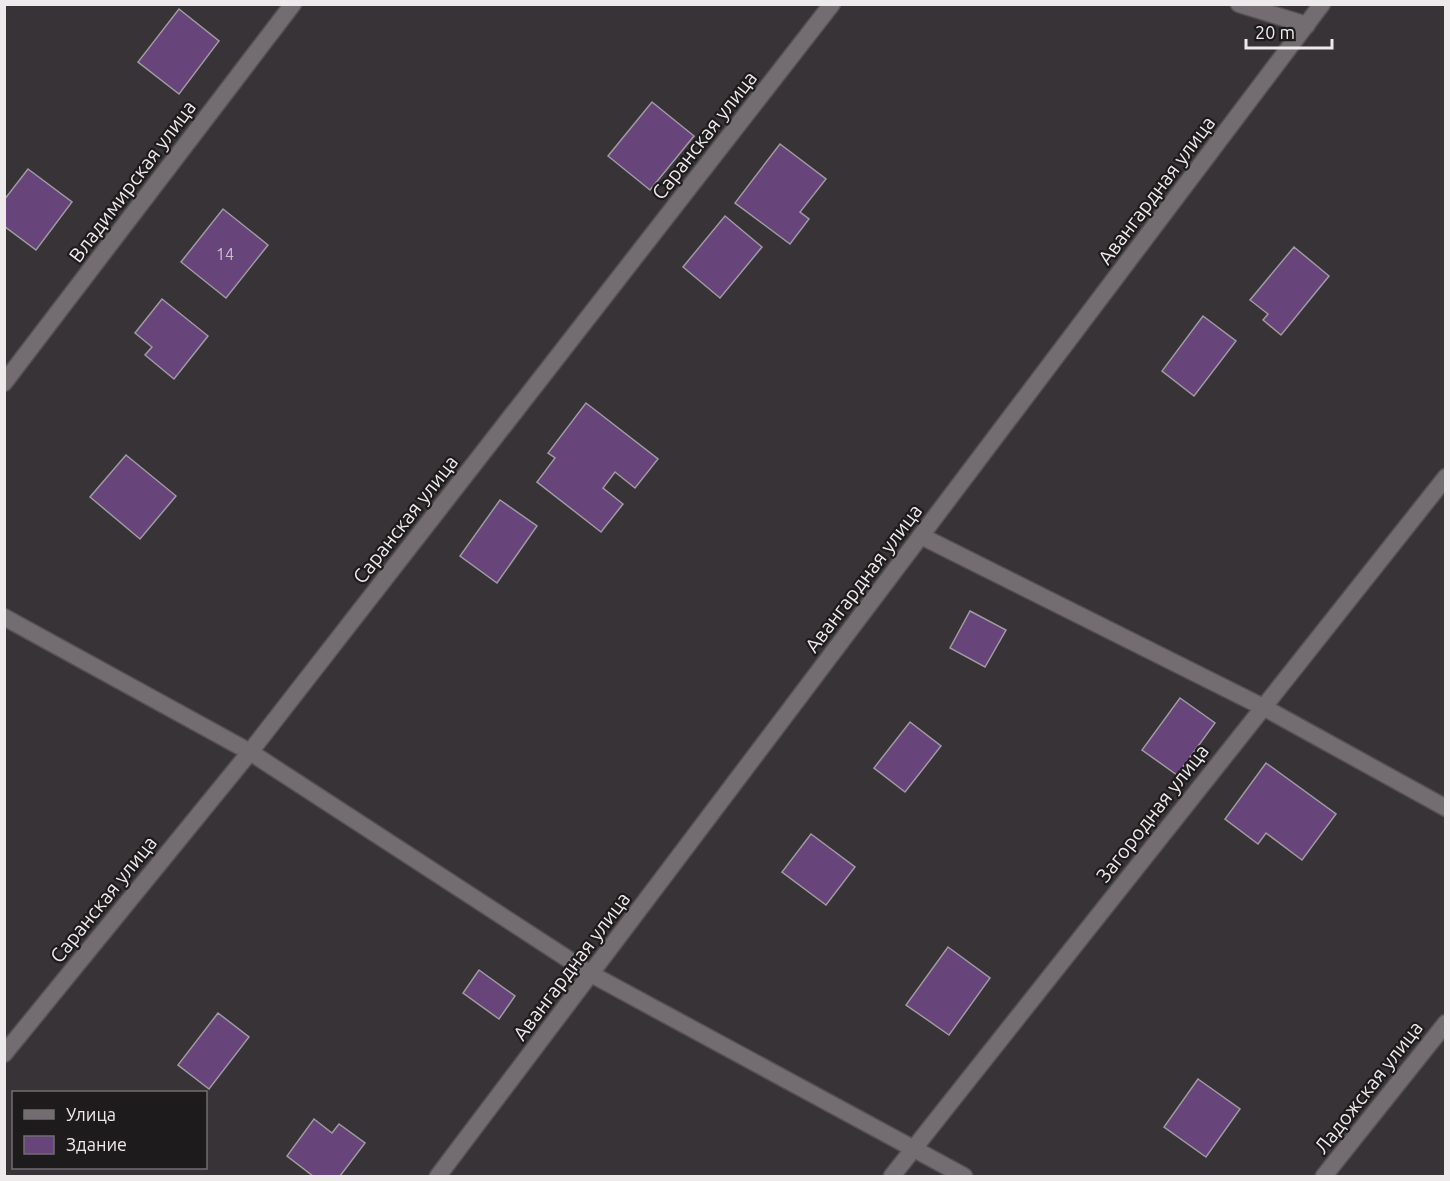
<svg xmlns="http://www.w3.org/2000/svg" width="1450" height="1181" font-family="Ubuntu,sans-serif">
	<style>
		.building { fill: #67447a; stroke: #9f9ba1; stroke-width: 1.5 }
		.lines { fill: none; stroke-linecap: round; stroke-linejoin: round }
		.minor-casing { stroke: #565053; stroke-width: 19 }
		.minor { stroke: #736c70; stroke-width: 16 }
		.labels { text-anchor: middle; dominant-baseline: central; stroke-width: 4.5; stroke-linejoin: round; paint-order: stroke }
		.number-label { font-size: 16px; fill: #ccc0d0 }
		.street-label { font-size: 20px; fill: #eeeaec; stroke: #1e1b1d }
	</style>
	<rect width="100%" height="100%" fill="#383336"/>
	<g class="building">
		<polygon points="179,9 219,41 179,94 138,62"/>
		<polygon points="652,102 694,136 650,190 608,156"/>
		<polygon points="780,144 826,179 800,212 809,219 790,244 735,203"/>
		<polygon points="28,169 72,202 36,250 4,226 4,200"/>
		<polygon points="223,209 268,245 226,298 181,262"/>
		<polygon points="725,216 762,247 720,298 683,267"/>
		<polygon points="1294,247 1329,276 1281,335 1263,320 1268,314 1250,300"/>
		<polygon points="162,299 208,336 174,379 145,355 152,347 135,333"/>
		<polygon points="1203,316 1236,341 1194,396 1162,371"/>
		<polygon points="586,403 658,459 635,488 615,472 603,488 623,504 601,532 537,482 555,458 548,453"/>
		<polygon points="126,455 176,496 140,539 90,497"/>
		<polygon points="500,500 537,526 497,583 460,556"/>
		<polygon points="970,611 1006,630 985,667 950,648"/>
		<polygon points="1180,698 1215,723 1177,775 1142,750"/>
		<polygon points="910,722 941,746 905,792 874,768"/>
		<polygon points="1266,763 1336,814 1302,860 1266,833 1258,844 1225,819"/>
		<polygon points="811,834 855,867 826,905 782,872"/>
		<polygon points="948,947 990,978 949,1035 906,1005"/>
		<polygon points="479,970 515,996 499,1019 463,993"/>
		<polygon points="218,1013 249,1037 209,1089 178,1065"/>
		<polygon points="1198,1079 1240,1109 1206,1157 1164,1127"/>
		<polygon points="314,1119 332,1133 339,1124 365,1143 340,1176 313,1176 287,1156"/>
	</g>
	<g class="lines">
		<g class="minor-casing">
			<g id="minor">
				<polyline points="1239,4 1307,25"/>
				<polyline points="4,383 293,4"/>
				<polyline points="921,536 1263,707 1446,808"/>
				<polyline points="4,617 250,752 591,974 964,1176"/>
				<polyline points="4,1054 250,752 832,4"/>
				<polyline points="438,1176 1322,4"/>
				<polyline points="892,1176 1446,477"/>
				<polyline points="1324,1176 1446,1023"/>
			</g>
		</g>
		<use href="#minor" class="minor"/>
	</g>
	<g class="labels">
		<g class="number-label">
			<text x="225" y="254">14</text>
		</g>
		<g class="street-label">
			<text transform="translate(704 135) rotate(-52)">Саранская улица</text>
			<text transform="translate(132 181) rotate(-53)">Владимирская улица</text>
			<text transform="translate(1156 190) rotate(-53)">Авангардная улица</text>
			<text transform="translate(405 519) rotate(-52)">Саранская улица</text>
			<text transform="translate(863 578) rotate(-53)">Авангардная улица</text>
			<text transform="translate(1152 813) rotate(-52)">Загородная улица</text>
			<text transform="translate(103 899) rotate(-51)">Саранская улица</text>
			<text transform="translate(571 966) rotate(-53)">Авангардная улица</text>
			<text transform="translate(1368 1087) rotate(-52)">Ладожская улица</text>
		</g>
	</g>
	<rect width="1450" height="1181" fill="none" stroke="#eeeaec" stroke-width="12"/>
	<rect x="12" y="1091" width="195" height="78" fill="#1e1b1d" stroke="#716e70" stroke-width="1.5"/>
	<rect x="24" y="1110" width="30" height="9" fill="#736c70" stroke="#716e70" stroke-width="1.5"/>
	<text x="66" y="1121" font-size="18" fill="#eeeaec">Улица</text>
	<rect x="24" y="1136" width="30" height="18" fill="#67447a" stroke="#716e70" stroke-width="1.5"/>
	<text x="66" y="1151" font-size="18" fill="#eeeaec">Здание</text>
	<path d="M1246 39v9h86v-9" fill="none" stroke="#eeeaec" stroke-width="3"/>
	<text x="1255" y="39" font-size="18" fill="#eeeaec" stroke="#1e1b1d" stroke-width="4.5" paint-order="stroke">20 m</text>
</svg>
